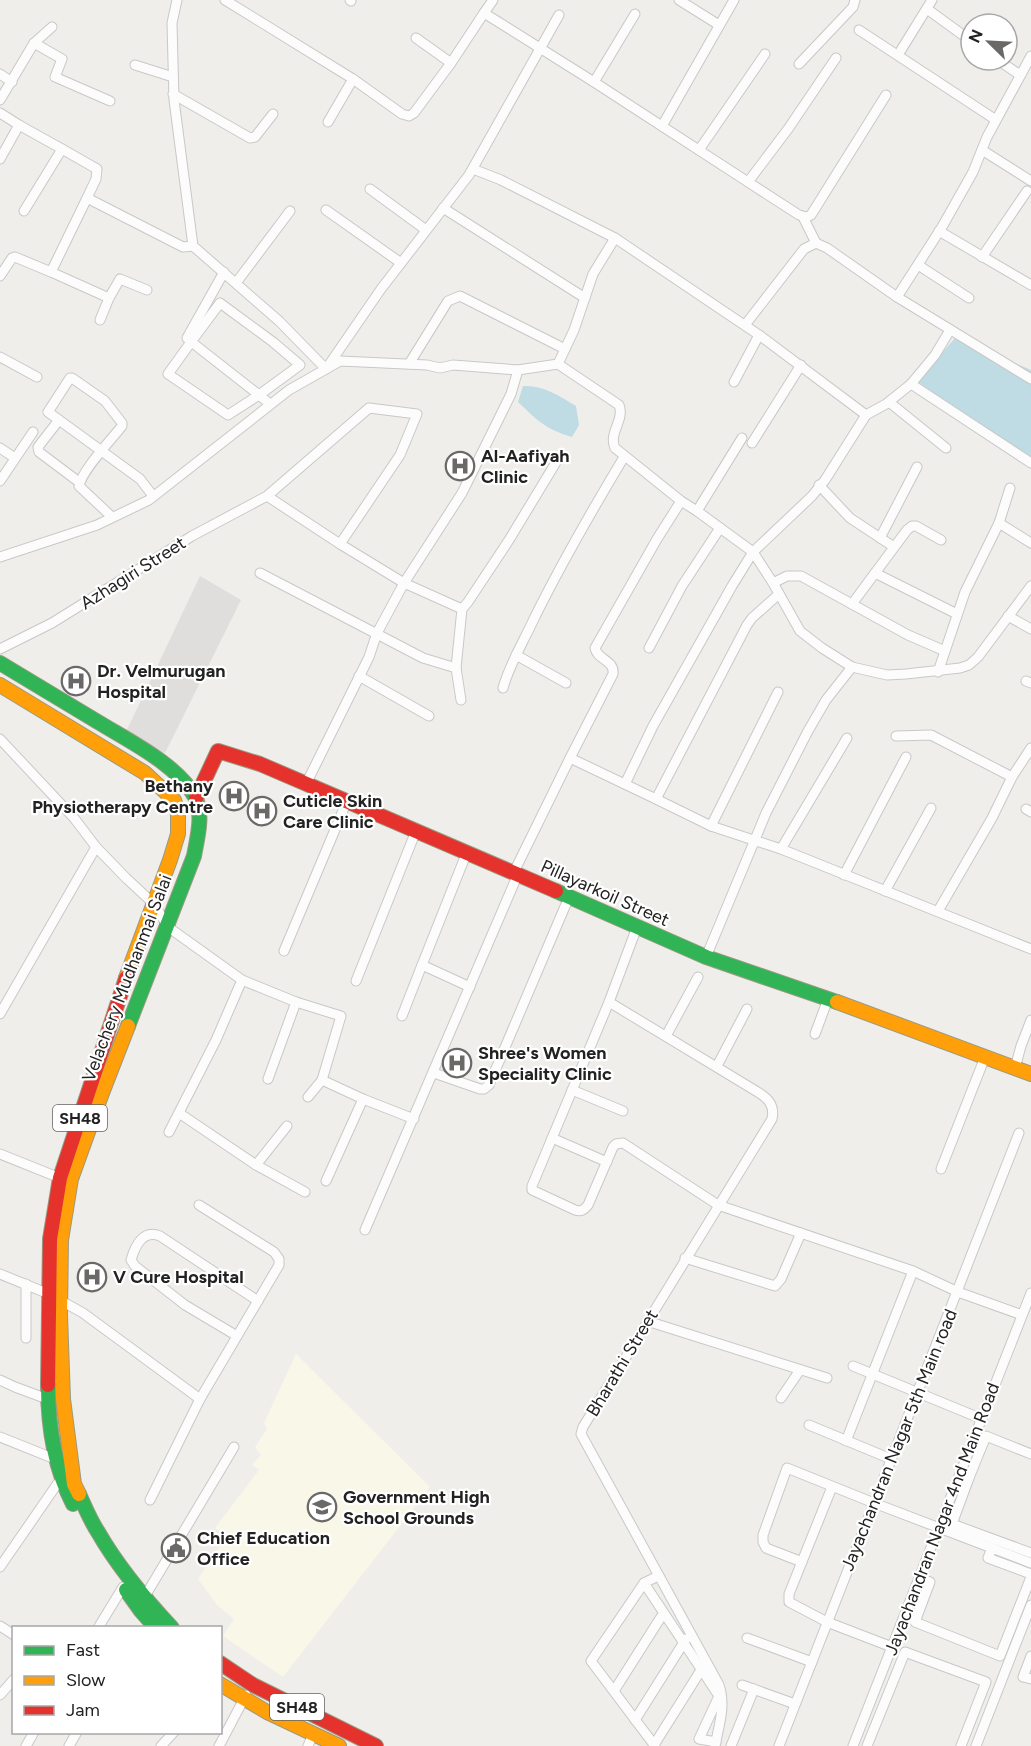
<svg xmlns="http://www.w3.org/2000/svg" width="1031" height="1746" font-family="Figtree,sans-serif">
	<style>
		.residential { fill: #dfdedc }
		.education { fill: #f8f7e8 }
		.water { fill: #bfdbe3 }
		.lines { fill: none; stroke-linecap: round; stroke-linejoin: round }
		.street-casing { stroke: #c9c8c7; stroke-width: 11 }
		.fast-casing { stroke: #999a82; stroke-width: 16 }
		.slow-casing { stroke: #999a82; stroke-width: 16 }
		.jam-casing { stroke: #999a82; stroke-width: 16 }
		.street { stroke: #fdfcfc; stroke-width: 9 }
		.fast { stroke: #30b455; stroke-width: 14 }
		.slow { stroke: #ff9f0a; stroke-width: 14 }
		.jam { stroke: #e5322d; stroke-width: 14 }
		.labels { text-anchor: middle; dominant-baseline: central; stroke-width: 4.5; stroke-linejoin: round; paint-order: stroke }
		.shield { fill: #fff; stroke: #646464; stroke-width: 1.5 }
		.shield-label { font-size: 16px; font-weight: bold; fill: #222 }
		.poi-label { font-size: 18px; font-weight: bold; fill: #222; stroke: #fff; text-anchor: start }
		.street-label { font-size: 18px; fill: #222; stroke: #fff }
	</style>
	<rect width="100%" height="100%" fill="#f0eeeb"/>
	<polygon class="residential" points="200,576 241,600 165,753 126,732"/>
	<polygon class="education" points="296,1354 430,1487 283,1677 223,1636 234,1619 217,1605 198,1579 226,1537 215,1528 259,1470 252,1465 261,1455 255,1447 267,1429 264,1423"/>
	<g class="water">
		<polygon points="956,337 1031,370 1031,463 917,381"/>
		<path d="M523,386C543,385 560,396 576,406L579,425L572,437C545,429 537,420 518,402Z"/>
	</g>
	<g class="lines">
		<g class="street-casing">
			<g id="street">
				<polyline points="177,0 172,23 174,100 193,246 279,321 326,369 381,289 469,175 559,15"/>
				<polyline points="225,0 353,79 402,114 409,116 414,113 451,63 484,13 594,82 748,182"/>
				<polyline points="350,0 351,1"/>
				<polyline points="679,0 719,25"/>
				<polyline points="927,9 971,41"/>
				<polyline points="484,13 493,0"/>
				<polyline points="859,30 996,120"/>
				<polyline points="416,38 451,63"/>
				<polyline points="34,43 62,59 55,77 110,101"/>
				<polyline points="898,55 932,0"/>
				<polyline points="836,58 788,129 748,182 799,215 807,217 811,215 886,95"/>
				<polyline points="998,60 1020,75"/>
				<polyline points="799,64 853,7 855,0"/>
				<polyline points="135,65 173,77"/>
				<polyline points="0,74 12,82"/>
				<polyline points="594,82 635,14"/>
				<polyline points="173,94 250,138 255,137 273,114"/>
				<polyline points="0,100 34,43 52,27"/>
				<polyline points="0,113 19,125 62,149 24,211"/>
				<polyline points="328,122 353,79"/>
				<polyline points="662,126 734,0"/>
				<polyline points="62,149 97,169 96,179 87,198"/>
				<polyline points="699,150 765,54"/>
				<polyline points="982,150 1031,181"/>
				<polyline points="0,159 19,125"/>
				<polyline points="473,169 501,180 615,238"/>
				<polyline points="370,189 426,230"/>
				<polyline points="443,208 585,298"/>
				<polyline points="326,210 401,263"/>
				<polyline points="803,217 816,243"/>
				<polyline points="939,231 1031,285"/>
				<polyline points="982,257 1027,191"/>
				<polyline points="918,265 969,298"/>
				<polyline points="51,272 109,298 100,320"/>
				<polyline points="0,276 12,258 15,257 51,272 87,198 183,247 193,246"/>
				<polyline points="236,283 290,211"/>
				<polyline points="897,297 942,227 973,172 987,137 1031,56"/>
				<polyline points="109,298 120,279 147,290"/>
				<polyline points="745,325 804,249 816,243 827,248 897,297 1031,379"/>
				<polyline points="187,338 224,272"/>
				<polyline points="191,342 168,374 228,415 259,395 300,365 273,342 220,303 191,342 194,344 259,395 270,404"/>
				<polyline points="0,357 37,377"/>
				<polyline points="409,364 448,301 460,296 565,349"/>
				<polyline points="558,364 574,330 593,274 615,238 759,335 866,415"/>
				<polyline points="734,382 759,335"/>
				<polyline points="911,384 1031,463"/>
				<polyline points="889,402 946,448"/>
				<polyline points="59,420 38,447 39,452 79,482"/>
				<polyline points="752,443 801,365"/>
				<polyline points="0,448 15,458"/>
				<polyline points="0,481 33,432"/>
				<polyline points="819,485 850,518 894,547"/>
				<polyline points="697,511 742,438"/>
				<path d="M112,517L79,486C82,470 111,440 122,426V423L105,401L72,378H70L48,412L140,479L153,496"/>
				<polyline points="999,523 1031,543"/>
				<polyline points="880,538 917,467"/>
				<polyline points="340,544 404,583 462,609"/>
				<path d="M0,557L97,525L149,500L289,390L340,361L427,365L440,368L453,365L518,370L558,364L619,405C625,420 608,433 615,448L681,501L697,511L753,552L773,583L800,631L822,648L852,667L887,675L906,674L960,668L969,665L978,657L1031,586"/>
				<polyline points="260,573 423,658 456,668 461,700"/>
				<polyline points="875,573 957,614"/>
				<polyline points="773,583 787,576 801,576 908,635 945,651"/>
				<polyline points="852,604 907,530 912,526 916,526 941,540"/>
				<polyline points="1008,616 1031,629"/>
				<polyline points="649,648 682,586 720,528"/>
				<polyline points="0,649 52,623 192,536 267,496 369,408 417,414 400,455 340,544 267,496"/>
				<polyline points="516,655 566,683"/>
				<polyline points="456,668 462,609 468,602 509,540 558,459"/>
				<polyline points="938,672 965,592 999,523 1010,488"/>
				<polyline points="359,676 429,716"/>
				<polyline points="1026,681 1031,683"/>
				<path d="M503,688C509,666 521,646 531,625C559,567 591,512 624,457"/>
				<polyline points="896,736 931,735 1012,777 992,818 938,911"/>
				<polyline points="0,739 74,818 96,847 126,878 154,904 168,927 242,980 216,1040 169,1132"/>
				<polyline points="570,758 656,799 747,625 752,618 779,594"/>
				<polyline points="1012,777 1031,748"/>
				<polyline points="306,784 369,657 377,633 404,583 462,493 511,394 518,370"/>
				<polyline points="625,784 653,726 732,586 753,552 812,496 825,480 866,415 886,404 911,384 935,355 950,330"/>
				<polyline points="656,799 711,826 781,849 1031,949"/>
				<polyline points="1026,809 1031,812"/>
				<polyline points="711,826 778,692"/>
				<polyline points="781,849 847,738"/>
				<polyline points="467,852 422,965 470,987"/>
				<path d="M514,872L570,758L613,674C615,660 597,660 595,648L657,539L681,501"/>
				<polyline points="844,875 906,757"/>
				<polyline points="885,891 931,808"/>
				<path d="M637,927L609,1002L756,1091C768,1098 775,1105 772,1119L583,1427L581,1434L719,1685C726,1705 719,1725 715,1746"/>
				<polyline points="284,951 347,801"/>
				<polyline points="706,957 766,813 808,731 826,700 852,667"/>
				<polyline points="242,980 296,1002 341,1016 322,1080 308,1097"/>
				<polyline points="356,981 416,831"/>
				<path d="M609,1002L532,1186V1190L575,1210C581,1212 584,1210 588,1205L613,1147L616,1144L623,1143L718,1205L913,1271L958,1292L1022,1315"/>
				<polyline points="0,1014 96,847"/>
				<polyline points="402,1016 422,965"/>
				<polyline points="815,1034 828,999"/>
				<polyline points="666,1036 698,977"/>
				<polyline points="717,1066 747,1009"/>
				<polyline points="1015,1068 1021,1046 1031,1020"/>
				<polyline points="434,1073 480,1089 484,1089 489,1085 569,897"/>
				<polyline points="268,1079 296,1002"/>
				<polyline points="322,1080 363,1099 414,1119"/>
				<polyline points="572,1090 623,1111"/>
				<polyline points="179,1113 256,1165 305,1192"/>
				<polyline points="552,1138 607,1162"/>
				<polyline points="0,1154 60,1178"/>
				<polyline points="256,1165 287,1126"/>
				<polyline points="941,1169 985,1057"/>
				<polyline points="326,1181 363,1099"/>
				<polyline points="365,1230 518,874"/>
				<polyline points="685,1258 775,1286 781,1279 801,1233"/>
				<polyline points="0,1274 49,1294 83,1313 200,1399"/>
				<polyline points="26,1284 26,1338"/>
				<polyline points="647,1321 827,1378"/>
				<path d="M237,1336L185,1305L135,1266L131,1260C135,1246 143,1229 160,1236L258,1301"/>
				<polyline points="853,1366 982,1419"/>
				<polyline points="0,1380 15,1387 50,1400"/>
				<polyline points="781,1398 800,1370"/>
				<polyline points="809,1425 891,1459"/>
				<polyline points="0,1437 55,1459"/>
				<polyline points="846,1441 913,1271"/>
				<polyline points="966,1477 969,1478 986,1436 1031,1454"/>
				<polyline points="969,1478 952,1524 1031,1553"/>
				<polyline points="832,1487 789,1594 789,1602 827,1622 892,1647"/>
				<polyline points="150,1500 200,1399 279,1265 279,1259 274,1252 199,1205"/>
				<polyline points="992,1548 988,1558 1031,1574"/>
				<polyline points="802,1562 766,1548 763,1542 763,1535 787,1468 874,1503 1031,1563"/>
				<polyline points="0,1567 62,1477"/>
				<polyline points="919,1578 930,1582 915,1622 1000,1656 1031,1577"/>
				<polyline points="644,1583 719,1696 699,1739 716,1742"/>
				<polyline points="144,1598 234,1447"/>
				<polyline points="0,1626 14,1635"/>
				<polyline points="98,1628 123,1587"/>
				<polyline points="747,1638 812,1662"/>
				<polyline points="1031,1656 1023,1677 1031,1679"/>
				<polyline points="742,1685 795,1704"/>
				<polyline points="614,1691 661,1617"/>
				<polyline points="0,1695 14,1679"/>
				<polyline points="635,1720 686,1639"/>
				<polyline points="654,1745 701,1670"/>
				<polyline points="26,1746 34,1732"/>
				<polyline points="69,1746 77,1732"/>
				<polyline points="161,1746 174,1732"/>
				<polyline points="219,1746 246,1695"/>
				<polyline points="308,1746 313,1734"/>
				<polyline points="655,1746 591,1661 644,1583 658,1576"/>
				<polyline points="731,1746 754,1689"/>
				<path d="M779,1746C858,1541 940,1338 1019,1133"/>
				<polyline points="853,1746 1031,1293"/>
				<polyline points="867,1746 905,1652 986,1682 961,1746"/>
				<polyline points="976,1746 1031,1605"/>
			</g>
		</g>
		<g class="fast-casing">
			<g id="fast">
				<path d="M0,663C33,683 66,703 98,722C129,741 178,765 195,797C204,814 197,839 194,856L128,1026"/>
				<polyline points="556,891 706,957 837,1002"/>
				<path d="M48,1385C48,1426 54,1467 73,1504"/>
				<path d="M79,1494C85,1507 90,1520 98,1532C118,1567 144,1598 172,1628"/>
				<polyline points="126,1590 141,1611 156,1628"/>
			</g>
		</g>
		<g class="slow-casing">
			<g id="slow">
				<polyline points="0,685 145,773 174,800 178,814 178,834 170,860 126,978"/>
				<polyline points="837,1002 1031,1074"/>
				<polyline points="79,1494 74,1484 63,1399 60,1315 61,1240 71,1179 102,1093 128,1026"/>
				<polyline points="220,1684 267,1712 339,1746"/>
			</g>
		</g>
		<g class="jam-casing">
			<g id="jam">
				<polyline points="196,798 218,751 260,764 556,891"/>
				<polyline points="48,1385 50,1239 60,1178 126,978"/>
				<polyline points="220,1663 253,1685 376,1746"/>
			</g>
		</g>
		<use href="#street" class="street"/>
		<use href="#fast" class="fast"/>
		<use href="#slow" class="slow"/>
		<use href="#jam" class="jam"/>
	</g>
	<defs>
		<g id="hospital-ring" transform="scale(1.5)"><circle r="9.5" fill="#fff" stroke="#6a6968" stroke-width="1.5"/><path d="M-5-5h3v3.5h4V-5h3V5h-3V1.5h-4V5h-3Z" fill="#6a6968"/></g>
		<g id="school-ring" transform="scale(1.5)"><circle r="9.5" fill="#fff" stroke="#6a6968" stroke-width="1.5"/><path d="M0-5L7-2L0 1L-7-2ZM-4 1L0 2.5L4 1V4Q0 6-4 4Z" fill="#6a6968"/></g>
		<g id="civic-ring" transform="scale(1.5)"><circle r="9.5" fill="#fff" stroke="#6a6968" stroke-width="1.5"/><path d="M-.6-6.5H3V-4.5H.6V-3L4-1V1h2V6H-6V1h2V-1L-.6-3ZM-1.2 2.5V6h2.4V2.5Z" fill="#6a6968"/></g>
	</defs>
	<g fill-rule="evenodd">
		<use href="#hospital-ring" x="460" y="466"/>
		<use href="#hospital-ring" x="76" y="681"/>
		<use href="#hospital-ring" x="234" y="796"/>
		<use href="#hospital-ring" x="262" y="811"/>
		<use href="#hospital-ring" x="457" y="1063"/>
		<use href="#hospital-ring" x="92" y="1277"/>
		<use href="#school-ring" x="322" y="1507"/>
		<use href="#civic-ring" x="176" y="1548"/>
	</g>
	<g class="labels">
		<g class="shield">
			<rect x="53" y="1105" width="54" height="26" rx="4.5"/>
			<rect x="270" y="1694" width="54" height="26" rx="4.5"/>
		</g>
		<g class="shield-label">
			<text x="80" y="1118">SH48</text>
			<text x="297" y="1707">SH48</text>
		</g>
		<g class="poi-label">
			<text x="481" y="456">Al-Aafiyah<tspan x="481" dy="21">Clinic</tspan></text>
			<text x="97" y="671">Dr. Velmurugan<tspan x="97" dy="21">Hospital</tspan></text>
			<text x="213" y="786" text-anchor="end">Bethany<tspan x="213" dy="21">Physiotherapy Centre</tspan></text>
			<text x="283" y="801">Cuticle Skin<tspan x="283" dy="21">Care Clinic</tspan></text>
			<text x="478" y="1053">Shree's Women<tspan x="478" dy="21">Speciality Clinic</tspan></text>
			<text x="113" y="1277">V Cure Hospital</text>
			<text x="343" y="1497">Government High<tspan x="343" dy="21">School Grounds</tspan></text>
			<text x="197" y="1538">Chief Education<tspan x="197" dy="21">Office</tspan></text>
		</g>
		<g class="street-label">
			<text transform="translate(133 573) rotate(-32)">Azhagiri Street</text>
			<text transform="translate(605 893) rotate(24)">Pillayarkoil Street</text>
			<text transform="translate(127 978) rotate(-69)">Velachery Mudhanmai Salai</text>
			<text transform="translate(622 1363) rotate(-59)">Bharathi Street</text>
			<text transform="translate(899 1440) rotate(-68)">Jayachandran Nagar 5th Main road</text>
			<text transform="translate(942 1519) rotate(-69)">Jayachandran Nagar 4nd Main Road</text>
		</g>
	</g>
	<rect x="12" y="1626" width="210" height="108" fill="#ffffff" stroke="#a7a7a7" stroke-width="1.5"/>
	<rect x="24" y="1646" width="30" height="9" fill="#30b455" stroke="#a7a7a7" stroke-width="1.5"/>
	<text x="66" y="1656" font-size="18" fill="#222222">Fast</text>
	<rect x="24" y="1676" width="30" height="9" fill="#ff9f0a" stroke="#a7a7a7" stroke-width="1.5"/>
	<text x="66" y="1686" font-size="18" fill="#222222">Slow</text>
	<rect x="24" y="1706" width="30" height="9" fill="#e5322d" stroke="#a7a7a7" stroke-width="1.5"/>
	<text x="66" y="1716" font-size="18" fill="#222222">Jam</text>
	<g transform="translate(989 42) rotate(294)"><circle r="28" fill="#ffffff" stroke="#a7a7a7" stroke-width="1.5"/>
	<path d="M0-4.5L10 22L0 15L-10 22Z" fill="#6a6968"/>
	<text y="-9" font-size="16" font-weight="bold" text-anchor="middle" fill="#222222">N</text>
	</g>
</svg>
